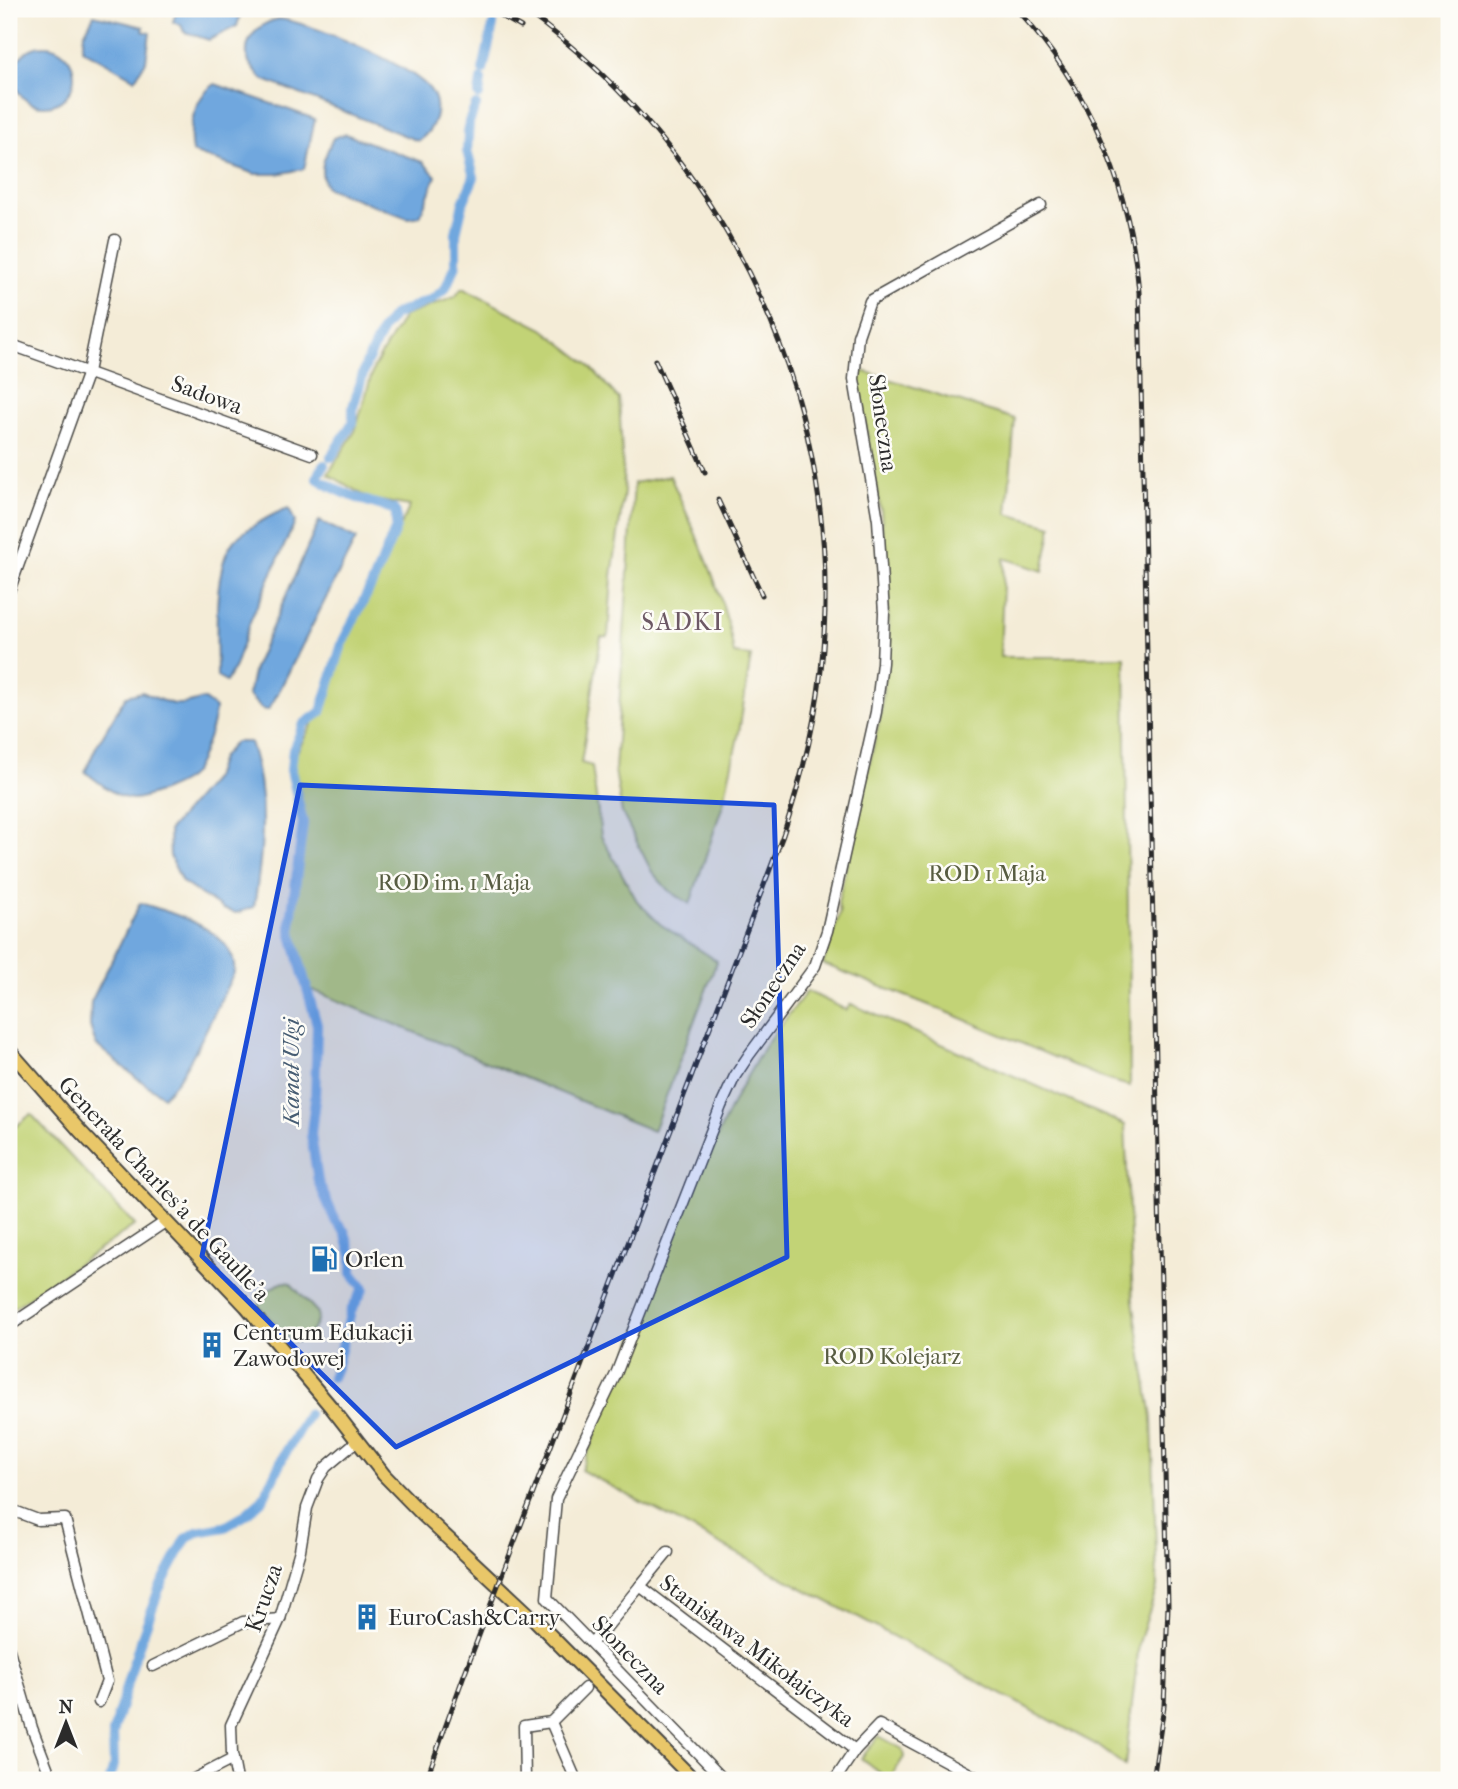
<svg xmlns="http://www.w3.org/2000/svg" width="1458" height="1789" font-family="'IM FELL French Canon',serif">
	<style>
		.green { fill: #c2d376; stroke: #767f50; stroke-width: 2 }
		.water { fill: #70a7de; stroke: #4e6984; stroke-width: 2 }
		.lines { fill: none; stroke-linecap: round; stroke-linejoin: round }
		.canal { stroke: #70a7de; stroke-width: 10 }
		.minor-casing { stroke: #494845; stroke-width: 13 }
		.major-casing { stroke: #494845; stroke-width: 16 }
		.minor { stroke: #fff; stroke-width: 10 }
		.major { stroke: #e9c769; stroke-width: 12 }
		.rail-casing { stroke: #2b2b2b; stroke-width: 5 }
		.rail { stroke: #fdfcf7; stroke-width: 2.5; stroke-dasharray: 8; stroke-linecap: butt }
		.marked { fill: #1d4ed8; fill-opacity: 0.2; stroke: #1d4ed8; stroke-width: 5; stroke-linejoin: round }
		.labels { text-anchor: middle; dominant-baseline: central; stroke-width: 5; stroke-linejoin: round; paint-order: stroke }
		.street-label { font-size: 23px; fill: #2b2b2b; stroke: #fdfcf7 }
		.park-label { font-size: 23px; fill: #585d42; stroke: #fdfcf7 }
		.poi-label { font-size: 23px; fill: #2b2b2b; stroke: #fdfcf7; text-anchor: start }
		.neighbourhood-label { font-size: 24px; letter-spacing: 2px; fill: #6d5965; stroke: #fdfcf7 }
		.water-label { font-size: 24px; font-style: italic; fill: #475d73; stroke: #fdfcf7 }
	</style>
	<rect width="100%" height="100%" fill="#fdfcf7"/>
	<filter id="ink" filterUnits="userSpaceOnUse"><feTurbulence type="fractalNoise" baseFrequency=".0143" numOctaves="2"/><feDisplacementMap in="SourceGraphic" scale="14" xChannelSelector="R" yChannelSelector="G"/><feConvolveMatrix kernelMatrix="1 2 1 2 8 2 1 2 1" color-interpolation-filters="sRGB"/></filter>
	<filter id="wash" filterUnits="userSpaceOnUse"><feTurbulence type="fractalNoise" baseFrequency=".00686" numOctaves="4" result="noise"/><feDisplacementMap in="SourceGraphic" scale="28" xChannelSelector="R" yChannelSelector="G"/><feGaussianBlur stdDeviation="1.57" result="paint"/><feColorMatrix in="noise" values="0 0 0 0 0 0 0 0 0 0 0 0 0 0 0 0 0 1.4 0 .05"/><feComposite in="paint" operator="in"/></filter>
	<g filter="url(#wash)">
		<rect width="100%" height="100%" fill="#f4ecd7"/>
		<g class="green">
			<polygon points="462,288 543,329 588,364 619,399 624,492 612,576 608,637 601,637 581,763 592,766 601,836 637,901 660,924 717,961 653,1131 310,989 293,928 306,821 292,774 294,757 325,701 345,642 410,506 370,499 328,474 355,431 374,367 404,316 455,297"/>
			<polygon points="863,371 1015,419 1007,514 1052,526 1043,571 1004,558 1000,657 1125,657 1130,1086 1108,1080 952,1014 823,964 840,913 838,902 881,713 889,627 881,511 857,376"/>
			<path d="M670,476C696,535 724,590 734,654L751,656L739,732L723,804L690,904L668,890L652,872L622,813L615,770L634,483Z"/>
			<polygon points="807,991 846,1010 851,1004 1125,1125 1133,1301 1152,1418 1157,1587 1139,1643 1125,1766 1097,1745 581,1470 702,1169 737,1094 764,1047"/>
			<polygon points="31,1114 135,1225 9,1311 9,1132"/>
			<path d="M285,1282L290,1283L318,1313C318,1327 306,1342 292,1342L259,1307C260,1295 273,1285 285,1282Z"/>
			<polygon points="879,1736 902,1749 904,1757 889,1780 861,1758"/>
		</g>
		<g class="water">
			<polygon points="177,9 242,9 237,26 209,40 184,32 181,25 173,22"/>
			<polygon points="94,15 144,27 143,31 150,33 146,61 135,79 82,49 84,34"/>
			<path d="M279,19C312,23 404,63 427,86C444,104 436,129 418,141L262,79C258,74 250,66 248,60C242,39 261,22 279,19Z"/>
			<circle cx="44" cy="76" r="30"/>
			<path d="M215,84L315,119L304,169L277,174H255L192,152C188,128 193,98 215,84Z"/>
			<path d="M345,134L423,162L436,176L420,216L408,218L327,188C316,170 326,155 333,138Z"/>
			<path d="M289,508L295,522L251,619L235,666L226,682L217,677C217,643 212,568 233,542C242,531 275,512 289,508Z"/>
			<polygon points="319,521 356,539 277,695 268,710 262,709 248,695 254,668"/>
			<path d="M142,692C167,703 175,709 203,699L215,708C215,722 201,762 192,774C185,784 144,799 132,799C115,798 98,781 85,772L96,747L126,696Z"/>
			<path d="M235,742H250C268,796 263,851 254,907L236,913L223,909L182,882L170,856L169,830L214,778L221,758Z"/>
			<path d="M140,903C173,913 239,931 234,973C217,1005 188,1076 163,1096L138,1079L96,1045L90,1026L91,1002Z"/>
		</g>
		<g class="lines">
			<g class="canal">
				<polyline points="483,70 493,25"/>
				<polyline points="479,95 481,80"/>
				<polyline points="331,457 353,422 353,407 366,364 383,329 394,315 433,299 445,289 456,265 456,233 463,203 474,177 467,151 469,122 476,105"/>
				<path d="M324,465L317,478C341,494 365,501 393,509L396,513V528L374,580L343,641L321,712L304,724L293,750L291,770L303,823L291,920V931L317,1025L315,1099L311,1134L318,1181L336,1222L345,1232L352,1255V1273L364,1288L351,1311L337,1365L332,1377"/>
				<polyline points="136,1654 159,1589 186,1539 197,1532 225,1527 244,1516 263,1499 283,1457 308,1414"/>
				<polyline points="110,1780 114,1765 113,1733 134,1660"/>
			</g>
		</g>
	</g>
	<g filter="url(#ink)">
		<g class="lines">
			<g class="minor-casing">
				<g id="minor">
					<polyline points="9,344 312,454"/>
					<polyline points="9,591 88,372 115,240"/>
					<polyline points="9,1326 165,1222"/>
					<polyline points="9,1509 38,1520 65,1519 107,1681 99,1702"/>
					<polyline points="640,1586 668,1552"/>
					<polyline points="591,1642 601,1634 640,1586 855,1750 837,1777 840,1780"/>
					<polyline points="9,1650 32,1728 52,1780"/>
					<polyline points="153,1666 243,1622 280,1619"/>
					<polyline points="551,1722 576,1780"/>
					<polyline points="855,1750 879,1725 981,1780"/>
					<polyline points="192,1780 233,1759"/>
					<polyline points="237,1780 232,1754 231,1725 280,1619 300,1550 307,1508 318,1479 326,1467 357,1441"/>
					<polyline points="525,1780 524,1726 551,1722 585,1688"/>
					<polyline points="724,1780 547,1598 556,1499 616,1374 721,1106 735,1076 749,1055 815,966 827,931 876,712 882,663 884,613 878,520 854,379 858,336 870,301 1041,205"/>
				</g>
			</g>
			<g class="major-casing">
				<polyline id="major" points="9,1050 80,1131 246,1306 331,1407 384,1475 423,1515 535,1620 694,1780"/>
			</g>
			<use href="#minor" class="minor"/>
			<use href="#major" class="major"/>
			<g class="rail-casing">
				<g id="rail">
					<polyline points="489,9 521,27"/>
					<path d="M1016,9C1089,87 1130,185 1139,292L1168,1606L1164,1706L1153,1780"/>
					<polyline points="655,360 705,472"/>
					<polyline points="718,500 762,595"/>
					<path d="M426,1780L464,1675L783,835C801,781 815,727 821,670C849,413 733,159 523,9"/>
				</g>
			</g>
			<use href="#rail" class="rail"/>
		</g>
	</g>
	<path class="marked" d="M300,785L774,805L787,1257L396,1447L202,1256Z"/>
	<defs>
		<g id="fuel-bare" transform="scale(2.1)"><path d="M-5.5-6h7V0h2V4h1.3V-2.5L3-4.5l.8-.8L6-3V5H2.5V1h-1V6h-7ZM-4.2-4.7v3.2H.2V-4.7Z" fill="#1f6fb2" stroke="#fdfcf7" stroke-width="2.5" paint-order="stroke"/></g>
		<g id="building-bare" transform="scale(2.1)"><path d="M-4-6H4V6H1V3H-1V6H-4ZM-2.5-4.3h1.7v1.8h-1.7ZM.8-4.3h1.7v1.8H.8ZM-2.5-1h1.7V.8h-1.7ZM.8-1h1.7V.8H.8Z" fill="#1f6fb2" stroke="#fdfcf7" stroke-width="2.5" paint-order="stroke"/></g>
	</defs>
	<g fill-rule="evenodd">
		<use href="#fuel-bare" x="324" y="1259"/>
		<use href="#building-bare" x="212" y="1345"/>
		<use href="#building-bare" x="367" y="1617"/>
	</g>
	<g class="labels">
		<g class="street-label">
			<text transform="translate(207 395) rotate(20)">Sadowa</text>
			<text transform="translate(883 423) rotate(82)">Słoneczna</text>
			<text transform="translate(773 985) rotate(-56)">Słoneczna</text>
			<text transform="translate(164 1189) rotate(47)">Generała Charles'a de Gaulle'a</text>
			<text transform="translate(264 1598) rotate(-71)">Krucza</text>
			<text transform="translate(757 1651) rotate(37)">Stanisława Mikołajczyka</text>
			<text transform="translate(630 1655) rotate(46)">Słoneczna</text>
		</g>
		<g class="park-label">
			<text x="987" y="873">ROD 1 Maja</text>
			<text x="454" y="882">ROD im. 1 Maja</text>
			<text x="892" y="1356">ROD Kolejarz</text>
		</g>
		<g class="poi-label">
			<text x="345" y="1259">Orlen</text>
			<text x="233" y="1332">Centrum Edukacji<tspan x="233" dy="26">Zawodowej</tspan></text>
			<text x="388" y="1617">EuroCash&amp;Carry</text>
		</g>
		<g class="neighbourhood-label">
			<text x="683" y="622">SADKI</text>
		</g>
		<g class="water-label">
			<text transform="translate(291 1072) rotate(-90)">Kanał Ulgi</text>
		</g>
	</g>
	<rect width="1458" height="1789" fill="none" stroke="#fdfcf7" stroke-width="35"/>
	<g transform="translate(66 1723)" stroke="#fdfcf7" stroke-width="5" paint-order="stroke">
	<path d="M0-5L12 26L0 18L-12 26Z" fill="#2b2b2b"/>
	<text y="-10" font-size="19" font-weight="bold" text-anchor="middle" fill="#2b2b2b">N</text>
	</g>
</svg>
